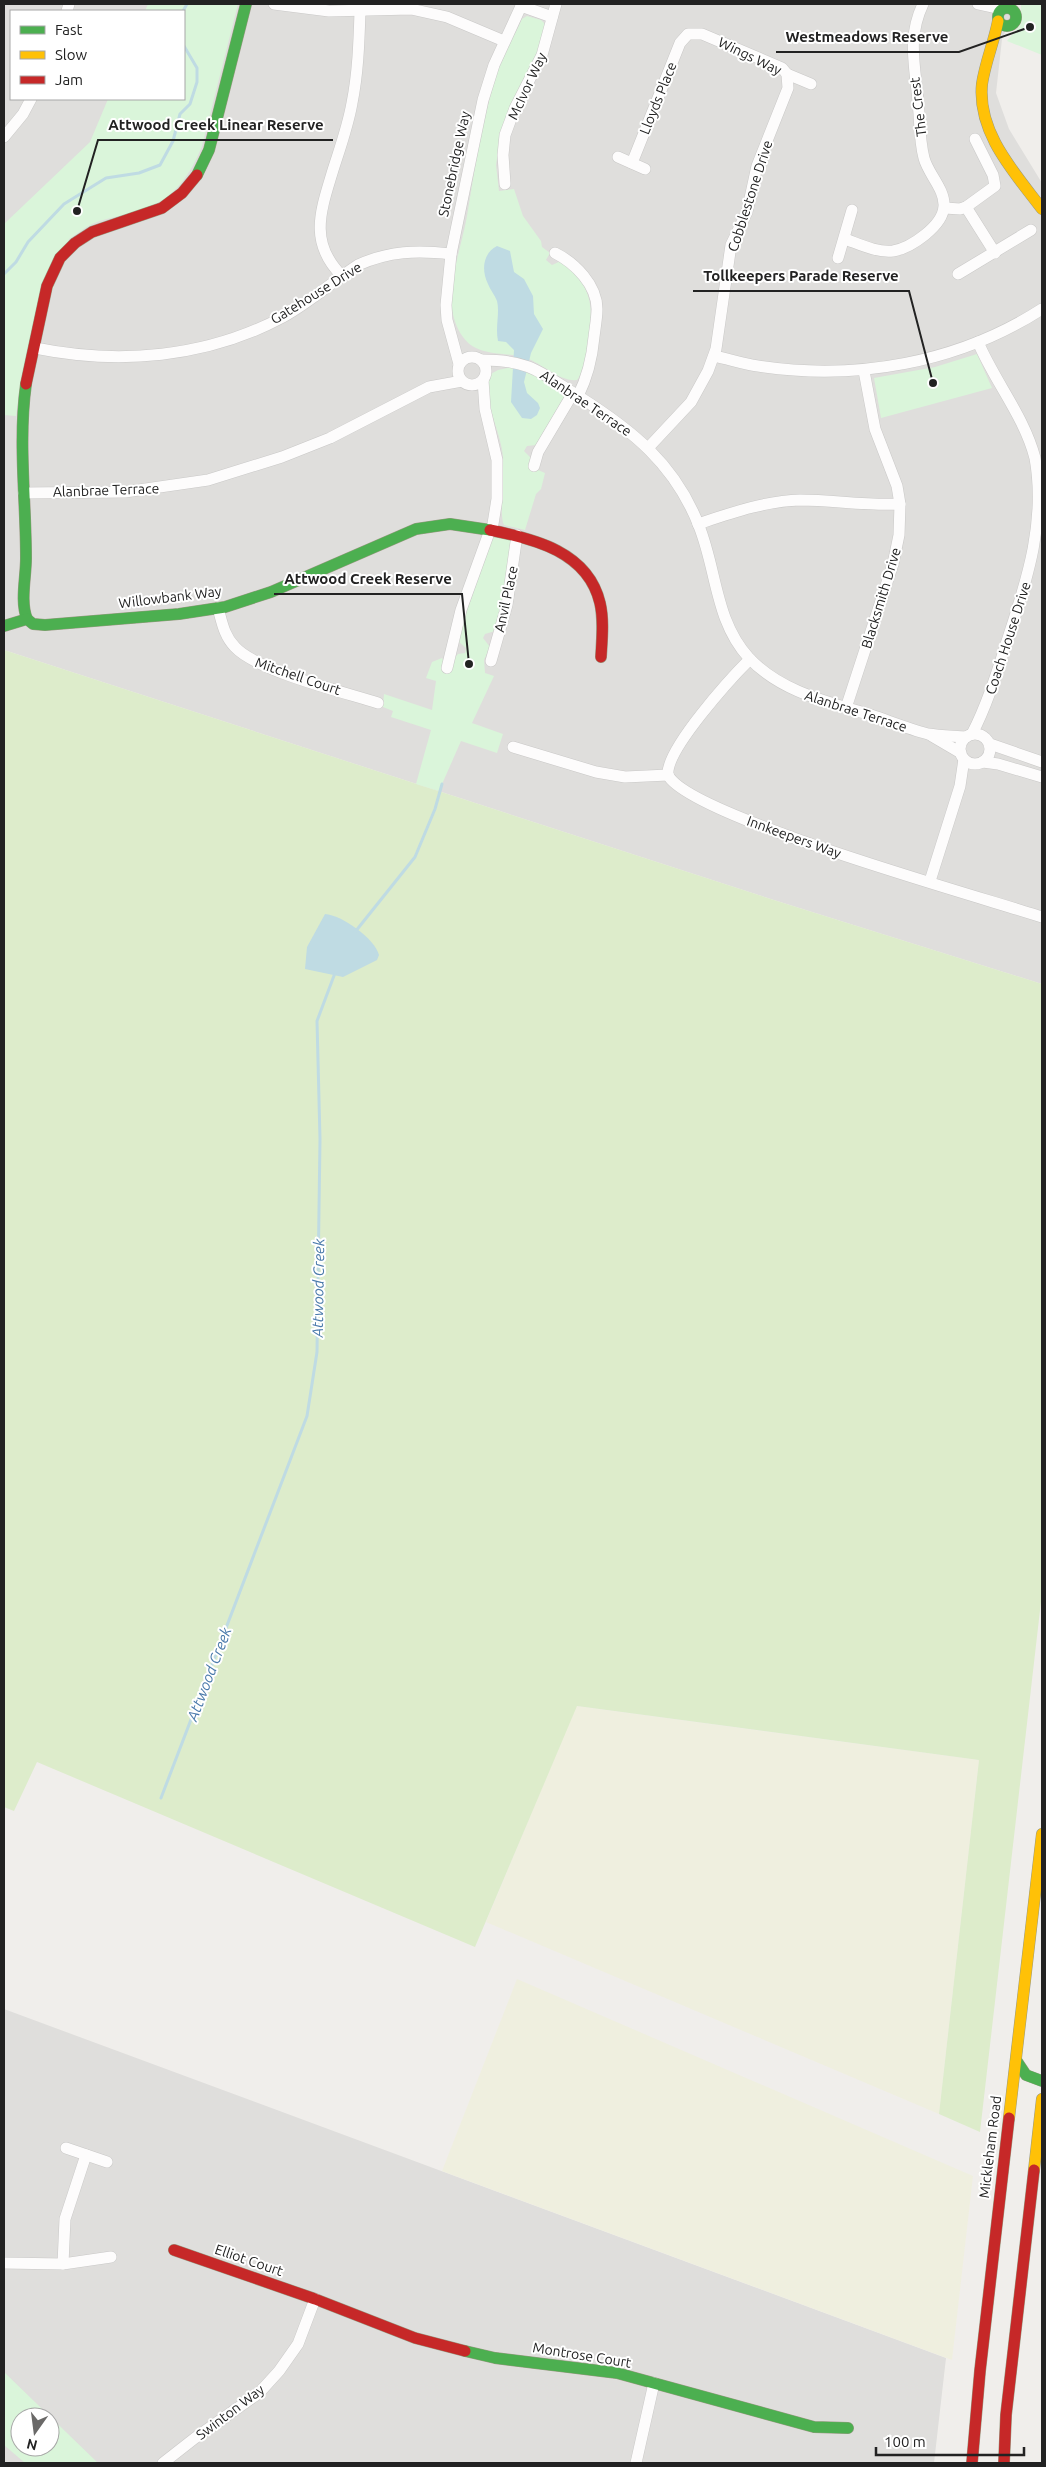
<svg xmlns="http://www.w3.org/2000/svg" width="1046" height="2467" font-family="Ubuntu,sans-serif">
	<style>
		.residential { fill: #dfdedc; fill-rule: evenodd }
		.farmland { fill: #efefdf }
		.grass { fill: #ddeccb }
		.park { fill: #daf5da; fill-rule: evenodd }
		.water { fill: #bfdbe3 }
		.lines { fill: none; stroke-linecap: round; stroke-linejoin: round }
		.stream { stroke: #bfdbe3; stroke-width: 3 }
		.street-casing { stroke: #c9c8c7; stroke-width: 12 }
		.fast-casing { stroke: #999a82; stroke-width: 12 }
		.slow-casing { stroke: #999a82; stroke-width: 12 }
		.jam-casing { stroke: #999a82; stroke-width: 12 }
		.street { stroke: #fdfcfc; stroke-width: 11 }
		.fast { stroke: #4caf50; stroke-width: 11 }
		.slow { stroke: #ffc107; stroke-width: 11 }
		.jam { stroke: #c62828; stroke-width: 11 }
		.labels { text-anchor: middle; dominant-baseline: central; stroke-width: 4; stroke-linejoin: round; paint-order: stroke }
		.street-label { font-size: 14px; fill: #222; stroke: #fff }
		.water-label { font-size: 15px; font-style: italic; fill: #4a7aab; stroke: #fff }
		.leader { fill: none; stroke: #222; stroke-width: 2 }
		.callout-dot { fill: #222; stroke: #fff; stroke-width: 2 }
		.callout-label { font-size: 15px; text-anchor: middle; font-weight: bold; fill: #222; stroke: #fff; stroke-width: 4; stroke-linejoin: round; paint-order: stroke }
	</style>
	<rect width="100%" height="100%" fill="#f0eeeb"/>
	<g class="residential">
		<path d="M4,4H1017L1002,39L996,93L1009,129L1042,183V984L777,901L4,650ZM11,11H184V99H11Z"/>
		<path d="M4,2009L946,2358L934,2463H4ZM20,2417H50V2447H20Z"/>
	</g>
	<g class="farmland">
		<polygon points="576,1706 979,1760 939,2114 486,1922"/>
		<polygon points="517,1979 973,2176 952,2360 442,2171"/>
	</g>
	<polygon class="grass" points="4,650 777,901 1042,984 1042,1593 980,2132 939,2114 979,1760 577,1706 475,1947 37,1762 14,1811 4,1807"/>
	<g class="park">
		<path d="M148,4H238L202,146C191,174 174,199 144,209C127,215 109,217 92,224C84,228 77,234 69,239L19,394L16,416L4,415V224L90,142L108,99H184V11H145Z"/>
		<polygon points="1021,4 1042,4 1042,55 1007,41 1020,25"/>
		<path d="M527,16L541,20L545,24L540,51L501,132L496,165L499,191L514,189L523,216L541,241L542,247L550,253L546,260L552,265L561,261C575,267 588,289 590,304C592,323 589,366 577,380C560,382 543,364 526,358C505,351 478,358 463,337C456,328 452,314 451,302C451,273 462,244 467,216C475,168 482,120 497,74C503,55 514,37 522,19Z"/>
		<polygon points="977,354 992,388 881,418 874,378 935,367"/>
		<path d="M513,367L542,378L565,395L536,445L527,446L524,451L531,458V467L545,473L541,489L536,494L525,530L504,525C499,516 504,471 503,456C500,429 483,403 489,375L498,370Z"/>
		<polygon points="493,535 512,538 510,578 495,631 485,634 483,638 490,647 484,660 485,673 494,676 472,723 503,734 497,753 461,741 439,791 416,784 431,730 391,717 393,711 383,707 384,694 432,710 436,681 426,678 432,662 442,658 446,667 458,654 465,653 466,648 459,642 458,637"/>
		<path d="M4,2372L98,2463H25L4,2445ZM20,2417H50V2447H20Z"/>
	</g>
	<g class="water">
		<path d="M497,246L510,251L514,272L524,279L533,296L534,314L543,329L531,353L524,382L527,393L538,403L540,408L537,415L531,419L522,418L511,402L514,350L506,342L498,341C495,327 500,313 497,301C495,295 490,290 488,284C481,270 483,253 497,246Z"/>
		<path d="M325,914C342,915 375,939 379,955L377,960L343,977L305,969L307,947Z"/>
	</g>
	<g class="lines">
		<g class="stream">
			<polyline points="183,11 187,4"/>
			<polyline points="4,274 16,262 28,242 64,204 106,178 139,173 160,165 173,141 180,114 190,104 197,82 197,68 184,46"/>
			<polyline points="355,932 415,857 435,809 442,784"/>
			<polyline points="161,1798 307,1416 317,1352 320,1139 317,1021 335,973"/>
		</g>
		<g class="street-casing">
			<g id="street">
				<polyline points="274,4 329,11 411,9 447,17 504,41"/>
				<polyline points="978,4 1001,9"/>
				<polyline points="521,6 552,17"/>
				<polyline points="67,11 69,4"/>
				<polyline points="4,137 23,114 31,99"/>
				<polyline points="618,157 645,169"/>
				<polyline points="632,163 680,43 688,34 702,34 782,68 787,74 811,84"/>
				<polyline points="505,184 503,155 505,135 515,108 542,55 556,4"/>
				<polyline points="966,207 995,253"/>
				<polyline points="945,208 960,209 966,207 995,186 993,175 975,139"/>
				<path d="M845,239C859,244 877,253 893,251C911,248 943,226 944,206C945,189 928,174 924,158C919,139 920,119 918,101C915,65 907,38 923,4"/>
				<path d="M555,253C575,263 597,285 597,309C597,318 595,328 594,337C592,359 588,376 578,396"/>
				<polyline points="838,258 852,210"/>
				<polyline points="958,274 1031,230"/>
				<path d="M342,276C308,242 321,210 333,170C340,148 348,126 352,103C358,73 359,43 360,12"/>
				<path d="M35,348C119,365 206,358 283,317C310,302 332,282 358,265C389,251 417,250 451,254"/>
				<path d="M714,356C729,359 743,364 758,366C856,381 958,363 1042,309"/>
				<circle cx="472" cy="371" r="14"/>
				<path d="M482,360C530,360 540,372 578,396C632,430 675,464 699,526C717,571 715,621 749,658C781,692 828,702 871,715C889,721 909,729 928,734C940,736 953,736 966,737"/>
				<polyline points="459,364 447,320 446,305 451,254 483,100 494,65 522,4"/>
				<polyline points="483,380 485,409 497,460 497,499 492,530"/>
				<polyline points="648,448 691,402 708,371 716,349 731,245 747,212 757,166 788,88 787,74"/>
				<polyline points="534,466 538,452 573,393"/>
				<polyline points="24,493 125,492 208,480 282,457 330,438 429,387 462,381"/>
				<path d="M698,524C731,513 765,501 800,500C834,500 866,506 900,504"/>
				<path d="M218,608C222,622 224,636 235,647C257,671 343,692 378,703"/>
				<polyline points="491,661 507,605 517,535"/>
				<polyline points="447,668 461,610 490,530"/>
				<polyline points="846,708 893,564 899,535 900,504 897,486 875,429 864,371"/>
				<circle cx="975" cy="749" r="15"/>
				<path d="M972,734C988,703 998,669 1009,635C1028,577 1046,520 1035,458C1024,416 995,382 978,342"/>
				<polyline points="932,736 961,753"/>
				<polyline points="990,744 1042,762"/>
				<polyline points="513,747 596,772 625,777 668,775"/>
				<polyline points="983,762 998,764 1042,777"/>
				<path d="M668,775C688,816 984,898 1042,917"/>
				<path d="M668,775C665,750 732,677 750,659"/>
				<polyline points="930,881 960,786 964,759"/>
				<polyline points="66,2148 107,2162"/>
				<polyline points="4,2263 63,2264 111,2257"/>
				<polyline points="63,2264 65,2219 86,2155"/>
				<polyline points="163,2463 195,2438 259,2393 279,2371 298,2344 315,2299"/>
				<polyline points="636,2463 654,2383"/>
			</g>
		</g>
		<g class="fast-casing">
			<g id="fast">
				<circle cx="1007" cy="17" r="9"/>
				<polyline points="197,175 209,150 246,4"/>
				<path d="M26,384C18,442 26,500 26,558C26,578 20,601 27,619"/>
				<polyline points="4,626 27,619 33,624 45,625 179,614 225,607 271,592 416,529 450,524 490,530"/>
				<polyline points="1016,2060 1026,2075 1042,2081"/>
				<polyline points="465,2351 495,2358 617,2373 814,2427 848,2428"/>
			</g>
		</g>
		<g class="slow-casing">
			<g id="slow">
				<path d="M998,21C994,42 985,63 982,84C977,133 1015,173 1042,209"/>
				<polyline points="1009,2118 1042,1834"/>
				<polyline points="1034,2170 1042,2099"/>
			</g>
		</g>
		<g class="jam-casing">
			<g id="jam">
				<polyline points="26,384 47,286 60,258 75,243 92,232 162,208 182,193 197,175"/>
				<path d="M490,530C535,539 588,552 600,603C604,620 602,639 601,657"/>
				<polyline points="174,2250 315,2299 415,2338 465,2351"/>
				<polyline points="972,2463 980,2371 1009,2118"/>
				<polyline points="1004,2463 1006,2415 1034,2170"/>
			</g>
		</g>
		<use href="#street" class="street"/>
		<use href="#fast" class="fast"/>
		<use href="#slow" class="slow"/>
		<use href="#jam" class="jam"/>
	</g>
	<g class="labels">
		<g class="street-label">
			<text transform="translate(750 56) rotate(26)">Wings Way</text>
			<text transform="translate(527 86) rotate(-65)">McIvor Way</text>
			<text transform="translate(658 98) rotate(-68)">Lloyds Place</text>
			<text transform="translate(918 107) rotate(-97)">The Crest</text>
			<text transform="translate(454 164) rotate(-78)">Stonebridge Way</text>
			<text transform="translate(750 196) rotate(-72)">Cobblestone Drive</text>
			<text transform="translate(316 293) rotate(-32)">Gatehouse Drive</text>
			<text transform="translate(586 403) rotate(34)">Alanbrae Terrace</text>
			<text transform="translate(106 490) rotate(-2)">Alanbrae Terrace</text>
			<text transform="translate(170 597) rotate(-7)">Willowbank Way</text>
			<text transform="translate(881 598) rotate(-73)">Blacksmith Drive</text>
			<text transform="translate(506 599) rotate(-78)">Anvil Place</text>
			<text transform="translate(1008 638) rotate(-72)">Coach House Drive</text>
			<text transform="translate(298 676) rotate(19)">Mitchell Court</text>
			<text transform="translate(856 711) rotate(18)">Alanbrae Terrace</text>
			<text transform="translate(794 837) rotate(20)">Innkeepers Way</text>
			<text transform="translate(990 2147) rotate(-83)">Mickleham Road</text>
			<text transform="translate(249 2260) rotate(19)">Elliot Court</text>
			<text transform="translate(582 2355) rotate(9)">Montrose Court</text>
			<text transform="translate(230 2412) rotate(-37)">Swinton Way</text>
		</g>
		<g class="water-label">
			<text transform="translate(318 1288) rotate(-89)">Attwood Creek</text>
			<text transform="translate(209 1674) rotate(-69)">Attwood Creek</text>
		</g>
	</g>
	<path class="leader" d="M1030 27L959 52H776M77 211L98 140H333M933 383L909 291H693M469 664L462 594H274"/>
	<g class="callout-dot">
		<circle cx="1030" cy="27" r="5"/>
		<circle cx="77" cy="211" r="5"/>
		<circle cx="933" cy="383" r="5"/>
		<circle cx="469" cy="664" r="5"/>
	</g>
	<g class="callout-label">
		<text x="867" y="42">Westmeadows Reserve</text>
		<text x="216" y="130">Attwood Creek Linear Reserve</text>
		<text x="801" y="281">Tollkeepers Parade Reserve</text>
		<text x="368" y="584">Attwood Creek Reserve</text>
	</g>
	<rect width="1046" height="2467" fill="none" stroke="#222222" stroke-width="10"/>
	<rect x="10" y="10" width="175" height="90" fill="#ffffff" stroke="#a7a7a7"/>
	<rect x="20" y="26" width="25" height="8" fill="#4caf50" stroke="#a7a7a7"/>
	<text x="55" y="35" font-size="15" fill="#222222">Fast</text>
	<rect x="20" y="51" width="25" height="8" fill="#ffc107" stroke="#a7a7a7"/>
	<text x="55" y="60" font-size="15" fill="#222222">Slow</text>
	<rect x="20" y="76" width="25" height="8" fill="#c62828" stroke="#a7a7a7"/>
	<text x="55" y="85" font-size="15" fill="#222222">Jam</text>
	<g transform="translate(35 2432) rotate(194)"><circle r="24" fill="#ffffff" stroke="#a7a7a7"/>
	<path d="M0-4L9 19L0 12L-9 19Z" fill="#6a6968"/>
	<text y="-8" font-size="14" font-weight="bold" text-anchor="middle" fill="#222222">N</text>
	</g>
	<path d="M876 2447v8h148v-8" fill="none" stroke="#222222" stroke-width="2.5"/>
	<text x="884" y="2447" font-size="15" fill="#222222" stroke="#ffffff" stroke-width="4" paint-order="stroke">100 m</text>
</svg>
